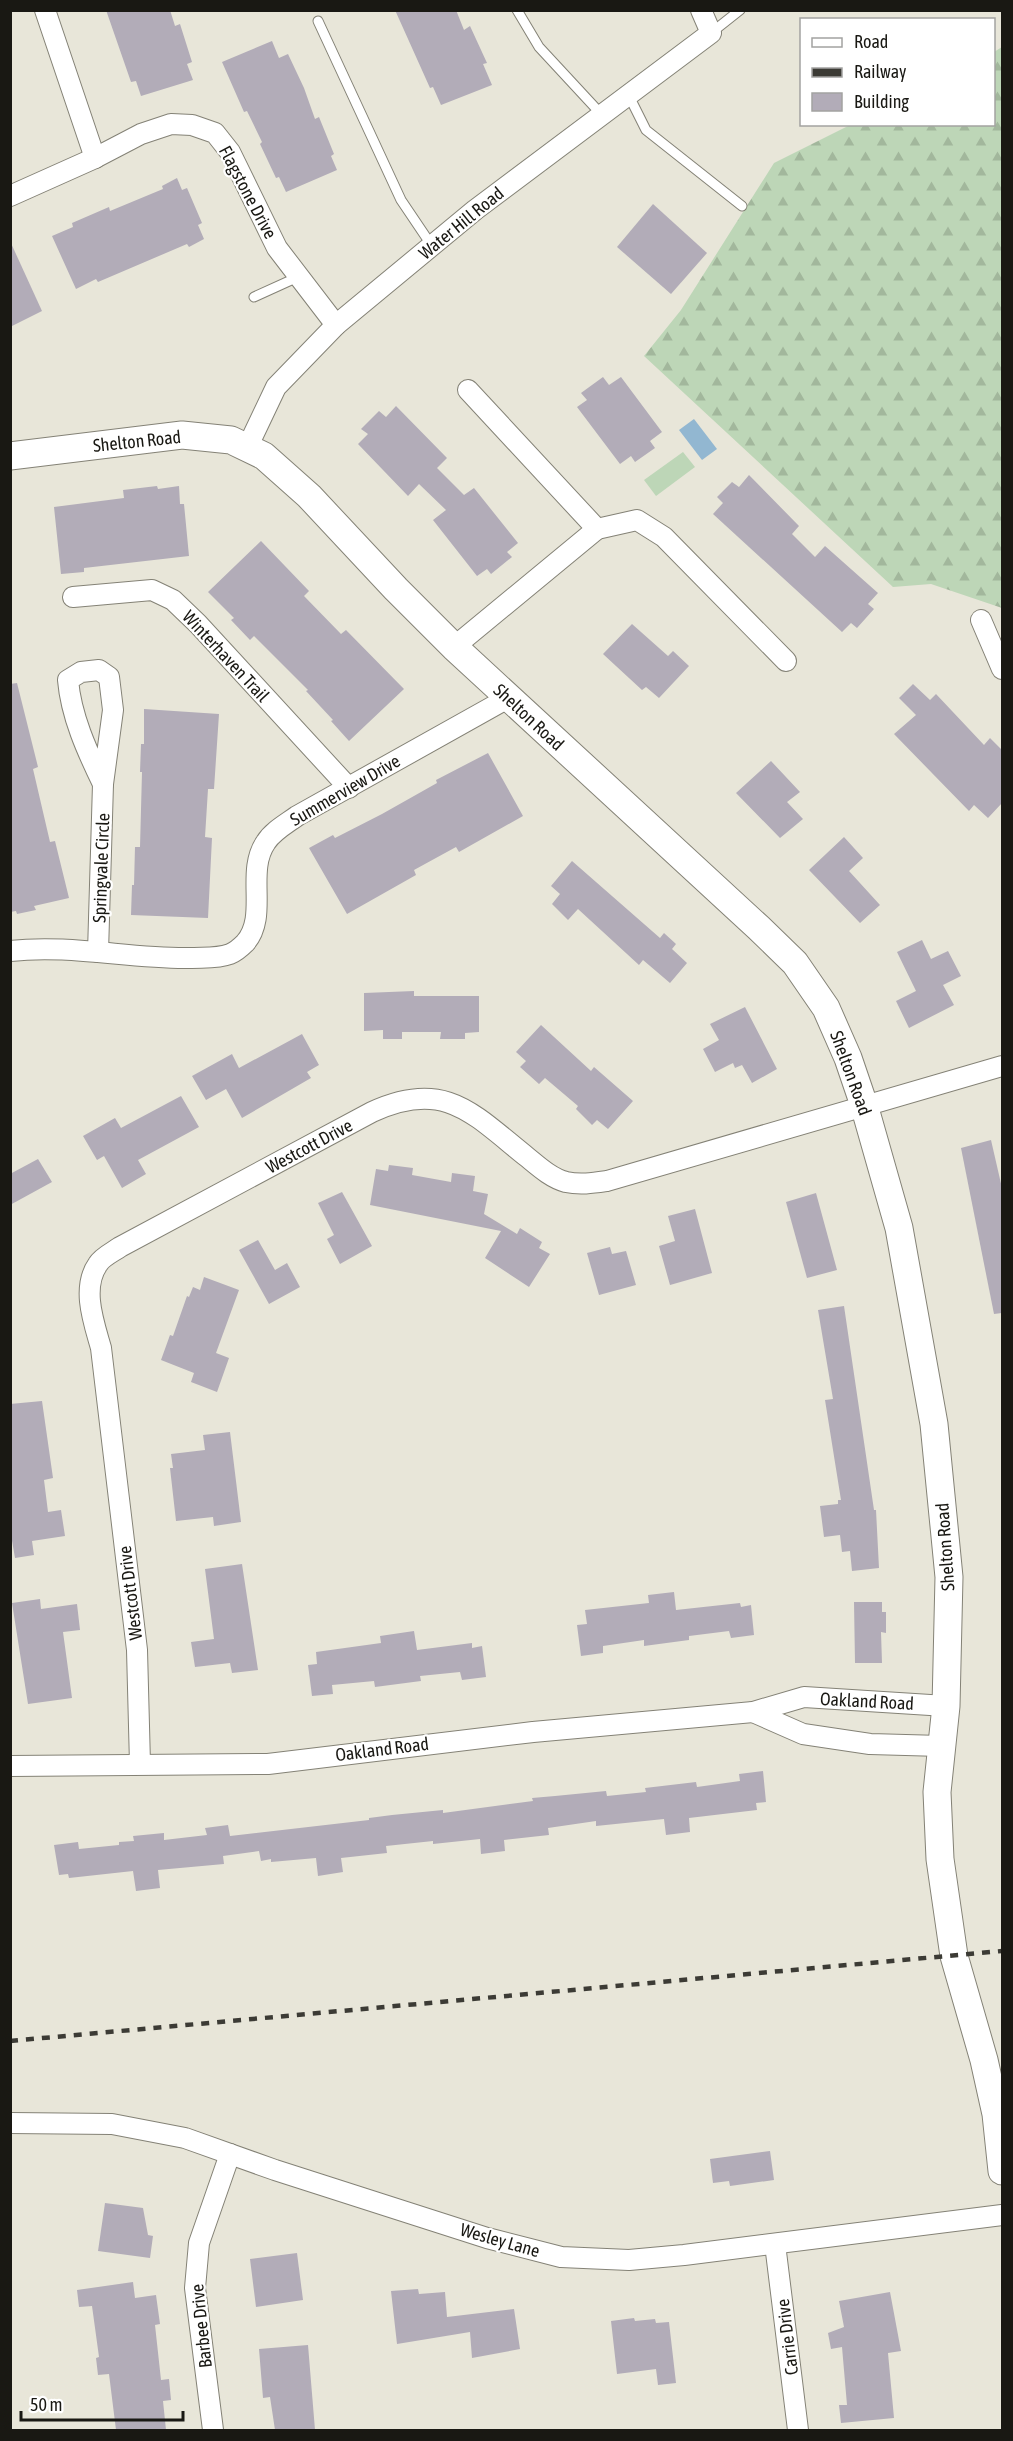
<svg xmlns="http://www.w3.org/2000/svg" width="1013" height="2441" font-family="'Asap Condensed',sans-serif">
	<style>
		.forest { fill: url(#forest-firs) }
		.garden { fill: #bdd6b7 }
		.water { fill: #92b7d1 }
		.building { fill: #b2acb8 }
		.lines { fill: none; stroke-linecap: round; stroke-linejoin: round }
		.lane-casing { stroke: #848276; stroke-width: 11 }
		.street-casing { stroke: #848276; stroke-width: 22 }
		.secondary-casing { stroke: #848276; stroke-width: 29 }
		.lane { stroke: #fff; stroke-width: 9 }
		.street { stroke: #fff; stroke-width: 20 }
		.secondary { stroke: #fff; stroke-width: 27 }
		.rail { stroke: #3c3b35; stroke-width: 4.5; stroke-dasharray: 8 8; stroke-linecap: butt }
		.labels { text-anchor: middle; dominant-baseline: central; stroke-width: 4.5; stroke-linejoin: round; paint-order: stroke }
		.street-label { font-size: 18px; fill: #191813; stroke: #fff }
	</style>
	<defs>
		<pattern id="forest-firs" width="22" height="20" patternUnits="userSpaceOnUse" patternTransform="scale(1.5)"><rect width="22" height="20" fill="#bdd6b7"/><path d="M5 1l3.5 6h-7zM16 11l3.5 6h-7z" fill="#a2b79c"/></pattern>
	</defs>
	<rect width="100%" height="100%" fill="#e8e6d9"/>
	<polygon class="forest" points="1002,47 1002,608 931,584 893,587 644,356 681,310 774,163 850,125 994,124 994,52"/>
	<polygon class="garden" points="683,452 695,467 656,496 644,480"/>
	<polygon class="water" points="694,419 717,449 702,460 679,430"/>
	<g class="building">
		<polygon points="106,10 170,10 175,26 180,24 192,62 187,64 193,80 141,96 136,81 131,82"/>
		<polygon points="395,10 456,10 464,30 470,26 487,63 483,64 492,85 441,105 433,87 430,88"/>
		<polygon points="272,41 279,58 288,54 304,88 315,119 319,117 334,154 331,156 337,170 286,192 279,177 276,178 260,144 262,142 247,111 244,112 222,62"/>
		<polygon points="177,178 182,190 187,188 202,223 198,225 204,239 189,247 187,244 98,282 96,279 76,289 52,236 73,227 72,223 109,207 110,211 163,189 162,186"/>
		<polygon points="653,204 707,253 671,294 617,247"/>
		<polygon points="10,241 42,311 10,327"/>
		<polygon points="603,377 609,385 621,377 662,432 650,441 655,448 635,462 631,456 620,464 577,407 587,400 581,393"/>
		<polygon points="396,406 447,458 437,468 464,495 474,488 518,543 507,552 512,557 491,574 487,569 477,576 433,520 446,510 419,484 408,496 358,444 368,434 361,429 379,411 386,417"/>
		<polygon points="749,475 799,526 792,534 815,557 825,546 878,593 868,604 874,609 857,628 851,623 842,632 713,514 723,503 717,497 732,482 739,487"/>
		<polygon points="157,486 158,489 179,486 180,504 184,504 189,556 84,568 84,572 61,574 54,507 124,498 123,490"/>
		<polygon points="261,541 309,591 304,596 341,634 346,630 404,689 349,741 331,721 333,720 306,691 308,690 254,636 250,640 231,620 234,618 208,592"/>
		<polygon points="632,624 668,656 673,651 689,666 659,698 646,687 642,690 603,654"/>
		<polygon points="17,683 38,767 33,769 50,842 55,841 69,898 34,906 36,910 17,914 16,911 10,912 10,684"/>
		<polygon points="913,684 930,700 936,694 984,745 990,738 1002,750 1002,803 988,818 974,805 969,811 894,734 916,715 899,698"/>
		<polygon points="144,709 219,714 214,789 208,789 205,837 212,838 208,918 131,915 132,885 134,885 135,847 140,847 142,772 140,772 141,744 144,744"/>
		<polygon points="488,753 523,816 459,852 456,847 414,870 416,875 347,914 309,848 333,835 335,838 382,814 437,783 436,780"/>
		<polygon points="771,761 800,792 787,802 803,819 780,838 736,793"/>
		<polygon points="844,837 863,858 849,871 880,905 860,923 809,870"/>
		<polygon points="572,861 660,938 664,933 676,944 672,949 687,963 670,983 643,960 639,965 578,909 568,920 552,904 560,894 551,886"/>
		<polygon points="922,940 931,959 948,951 961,976 943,985 954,1005 909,1028 896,1001 916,991 897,952"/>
		<polygon points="414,991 414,996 479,996 479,1032 465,1033 465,1039 440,1039 441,1032 402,1032 402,1039 383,1039 383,1030 364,1031 364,993"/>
		<polygon points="745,1007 777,1069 752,1083 742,1065 735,1068 733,1063 715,1072 703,1049 719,1040 710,1024"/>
		<polygon points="541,1025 591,1071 594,1067 633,1101 608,1129 597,1120 592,1125 576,1109 578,1106 545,1078 539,1084 520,1067 526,1061 516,1052"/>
		<polygon points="302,1034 319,1065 307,1072 311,1078 242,1118 226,1089 206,1100 192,1076 232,1054 239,1068"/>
		<polygon points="181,1096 199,1127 138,1160 146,1174 122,1188 104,1156 97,1160 83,1136 115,1118 121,1128"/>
		<polygon points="991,1140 1002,1188 1002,1313 994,1314 961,1148"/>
		<polygon points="38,1159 52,1182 10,1205 10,1174"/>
		<polygon points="389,1165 413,1168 412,1175 451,1182 452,1173 475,1176 473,1191 488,1194 484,1214 517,1234 520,1228 542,1242 539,1248 550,1254 529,1287 485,1258 501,1231 370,1205 376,1169 388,1171"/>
		<polygon points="342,1192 372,1246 340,1264 327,1239 334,1235 318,1203"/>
		<polygon points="816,1193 837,1270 807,1278 786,1202"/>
		<polygon points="695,1209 712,1273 670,1285 659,1246 675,1241 668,1216"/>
		<polygon points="258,1240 275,1270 287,1263 300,1287 269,1304 239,1250"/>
		<polygon points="610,1247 612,1254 626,1251 636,1285 599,1295 587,1253"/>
		<polygon points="204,1277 239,1290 216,1353 229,1358 217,1392 191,1382 194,1373 161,1360 170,1335 173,1336 187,1296 189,1297 193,1287 200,1290"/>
		<polygon points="844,1306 874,1510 876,1510 879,1568 852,1571 850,1551 842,1552 840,1535 824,1537 820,1506 838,1504 838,1500 841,1500 825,1400 833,1399 818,1310"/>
		<polygon points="42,1401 53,1478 44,1480 48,1512 61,1510 65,1536 32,1541 34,1555 15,1558 10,1529 10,1404"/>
		<polygon points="230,1432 241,1522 214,1526 213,1517 176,1521 170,1468 173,1468 171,1454 205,1450 203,1435"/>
		<polygon points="242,1564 258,1670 232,1673 230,1663 195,1667 191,1642 214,1639 205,1569"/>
		<polygon points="674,1592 676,1610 740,1603 741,1607 751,1605 754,1635 731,1638 729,1631 689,1636 689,1640 644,1646 644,1640 603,1646 603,1653 581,1656 577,1625 587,1624 585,1610 649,1603 648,1595"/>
		<polygon points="40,1599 41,1609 77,1604 80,1630 63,1632 72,1698 28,1704 12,1603"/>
		<polygon points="854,1602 882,1602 882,1612 886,1612 886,1633 881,1632 882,1663 855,1663"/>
		<polygon points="414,1631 417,1650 472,1643 472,1648 482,1646 486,1677 462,1680 460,1672 420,1676 421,1681 375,1687 374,1681 332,1685 333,1694 312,1696 308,1665 317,1664 316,1652 381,1643 380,1636"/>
		<polygon points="763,1771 766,1802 756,1803 757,1810 689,1818 690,1832 666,1835 664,1819 596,1826 596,1821 548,1828 549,1835 504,1840 505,1851 481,1854 480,1839 433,1844 433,1841 386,1846 387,1853 341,1858 343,1872 318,1876 316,1858 271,1862 271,1859 261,1861 259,1851 223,1856 224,1864 158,1870 160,1888 136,1891 133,1871 69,1878 68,1874 59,1875 54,1845 78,1842 79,1849 119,1845 119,1842 134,1841 133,1836 164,1833 164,1840 207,1835 205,1828 228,1825 230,1836 369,1820 369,1818 392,1815 443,1810 443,1813 533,1801 532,1798 555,1796 606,1791 607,1796 646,1792 645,1788 696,1782 697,1787 740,1781 739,1774"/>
		<polygon points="770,2151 774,2180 730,2186 729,2181 713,2183 710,2159"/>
		<polygon points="105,2203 143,2208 148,2235 153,2236 150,2258 98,2251"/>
		<polygon points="297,2253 303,2300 256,2307 250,2259"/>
		<polygon points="133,2282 135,2298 156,2295 160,2324 155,2325 161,2380 169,2379 171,2400 163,2401 166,2430 116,2430 109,2374 98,2375 96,2358 99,2357 92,2306 79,2307 77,2290"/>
		<polygon points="418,2289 419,2294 445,2292 447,2317 514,2309 520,2349 472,2358 470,2332 397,2344 391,2291"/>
		<polygon points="890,2292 901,2351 888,2353 894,2418 841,2423 839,2405 847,2405 842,2347 831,2349 828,2333 844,2327 839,2301"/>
		<polygon points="634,2318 635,2321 655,2319 656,2323 669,2322 676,2383 658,2385 656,2369 617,2374 611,2321"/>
		<polygon points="308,2345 315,2430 275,2430 270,2397 263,2398 259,2349"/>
	</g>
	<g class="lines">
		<g class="lane-casing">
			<g id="lane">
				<polyline points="517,10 539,47 602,115"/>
				<polyline points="318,21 401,200 432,246"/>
				<polyline points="711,33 740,10"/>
				<polyline points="629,96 646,130 742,206"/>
				<polyline points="254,297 298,277"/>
			</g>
		</g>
		<g class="street-casing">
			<g id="street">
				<polyline points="45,10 95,158"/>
				<polyline points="10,196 95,158 141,134 171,124 192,125 215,133 230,152 277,248 336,325"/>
				<polyline points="468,390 597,529 637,520 664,537 786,661"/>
				<polyline points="247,448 276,387 336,325 475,210 711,33 701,10"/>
				<polyline points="73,597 152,590 173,600 198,624 349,788"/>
				<polyline points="981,620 1002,669"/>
				<polyline points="454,647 597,529"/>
				<path d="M99,670L109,677L113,710L103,784C87,751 71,716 68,680L81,672Z"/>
				<path d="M10,951C70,944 130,959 189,958C203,957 217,959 230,954C235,952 241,947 245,943C269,916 245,872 266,842C273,831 286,824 297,816L508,698"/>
				<polyline points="98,952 103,784"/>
				<polyline points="753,1712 803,1734 870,1744 941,1746"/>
				<path d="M140,1764L137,1650L101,1348C94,1323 81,1288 98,1264C102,1257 113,1252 120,1247L372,1112C445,1078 473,1114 527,1157C538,1166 551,1178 566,1182C580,1185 593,1183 607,1181L1002,1066"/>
				<polyline points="10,1766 268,1764 533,1732 753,1712 804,1697 946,1706"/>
				<polyline points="10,2123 112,2124 185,2138 275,2170 487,2238 561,2257 629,2260 684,2255 1002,2215"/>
				<polyline points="775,2244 798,2430"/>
				<polyline points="213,2430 195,2288 199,2243 230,2154"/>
			</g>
		</g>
		<g class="secondary-casing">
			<polyline id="secondary" points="10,456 182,435 231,440 264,456 309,496 396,589 454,647 759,928 795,963 826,1008 848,1058 864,1105 899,1228 934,1424 949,1577 946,1706 937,1792 940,1859 954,1956 984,2060 996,2114 1002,2171"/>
		</g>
		<use href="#lane" class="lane"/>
		<use href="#street" class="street"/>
		<use href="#secondary" class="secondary"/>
		<polyline class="rail" points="10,2041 1002,1951"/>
	</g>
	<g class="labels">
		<g class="street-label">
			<text transform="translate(248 192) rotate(62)">Flagstone Drive</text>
			<text transform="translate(461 223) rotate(-39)">Water Hill Road</text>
			<text transform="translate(137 441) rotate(-6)">Shelton Road</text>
			<text transform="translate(226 656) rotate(47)">Winterhaven Trail</text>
			<text transform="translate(529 717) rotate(43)">Shelton Road</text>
			<text transform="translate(345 790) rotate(-30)">Summerview Drive</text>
			<text transform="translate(101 868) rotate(-88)">Springvale Circle</text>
			<text transform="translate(851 1073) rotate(70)">Shelton Road</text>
			<text transform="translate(309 1146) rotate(-28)">Westcott Drive</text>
			<text transform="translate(945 1547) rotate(-94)">Shelton Road</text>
			<text transform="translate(130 1593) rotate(-97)">Westcott Drive</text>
			<text transform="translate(867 1701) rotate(3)">Oakland Road</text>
			<text transform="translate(382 1749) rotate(-7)">Oakland Road</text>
			<text transform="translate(500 2240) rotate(16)">Wesley Lane</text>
			<text transform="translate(201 2326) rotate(-96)">Barbee Drive</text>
			<text transform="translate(787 2337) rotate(-97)">Carrie Drive</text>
		</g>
	</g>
	<rect width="1013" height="2441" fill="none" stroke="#191813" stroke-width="24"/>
	<rect x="800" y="18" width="195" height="108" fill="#ffffff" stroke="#a3a3a1" stroke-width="1.5"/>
	<rect x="812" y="38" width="30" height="9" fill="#ffffff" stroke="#a3a3a1" stroke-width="1.5"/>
	<text x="854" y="48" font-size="18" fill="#191813">Road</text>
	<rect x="812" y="68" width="30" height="9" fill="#3c3b35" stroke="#a3a3a1" stroke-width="1.5"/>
	<text x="854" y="78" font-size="18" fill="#191813">Railway</text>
	<rect x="812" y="93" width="30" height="18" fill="#b2acb8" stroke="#a3a3a1" stroke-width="1.5"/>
	<text x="854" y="108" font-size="18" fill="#191813">Building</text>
	<path d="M21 2411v9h162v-9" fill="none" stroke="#191813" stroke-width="3"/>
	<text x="30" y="2411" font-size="18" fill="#191813" stroke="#ffffff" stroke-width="4.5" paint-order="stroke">50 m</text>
</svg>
